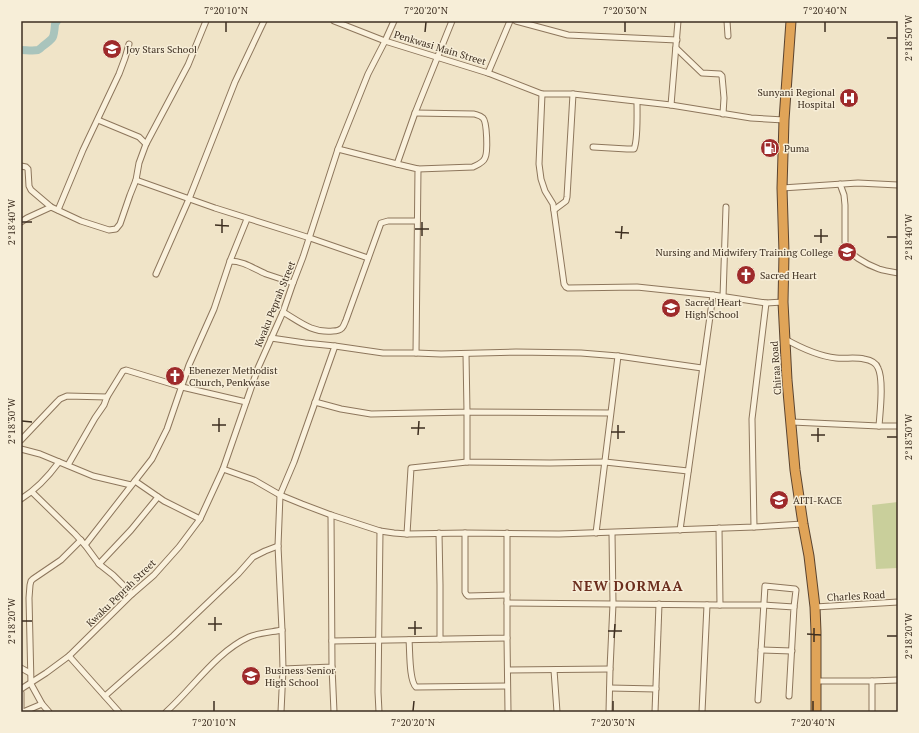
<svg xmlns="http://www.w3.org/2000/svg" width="919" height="733" font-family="'PT Serif',serif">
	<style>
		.green { fill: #c9cf9b }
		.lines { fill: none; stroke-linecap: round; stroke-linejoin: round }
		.river { stroke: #a9c4bc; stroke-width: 8 }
		.street-casing { stroke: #8d765c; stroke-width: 7 }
		.highway-casing { stroke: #5b4430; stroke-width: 11 }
		.street { stroke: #faf1dc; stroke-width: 5 }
		.highway { stroke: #e0a458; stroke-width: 9 }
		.ticks { fill: none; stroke: #3d2e20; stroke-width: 1.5 }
		.labels { text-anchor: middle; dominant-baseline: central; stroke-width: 3; stroke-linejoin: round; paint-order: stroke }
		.street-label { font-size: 10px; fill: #3d2e20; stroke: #f7eed8 }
		.poi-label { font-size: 10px; fill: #3d2e20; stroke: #f7eed8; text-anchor: start }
		.district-label { font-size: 14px; font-weight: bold; letter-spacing: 1px; fill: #6b2e1e; stroke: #f7eed8 }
		.neatline { fill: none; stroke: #3d2e20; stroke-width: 1.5 }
		.ticks-label { font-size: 10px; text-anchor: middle; fill: #3d2e20 }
	</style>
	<rect width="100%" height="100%" fill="#f0e4c8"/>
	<polygon class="green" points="898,502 898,568 876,569 872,505"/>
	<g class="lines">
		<path class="river" d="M21,50C26,50 33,51 38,50C40,49 42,47 43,46C54,38 54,38 55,24L57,21"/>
		<g class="street-casing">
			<g id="street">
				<polyline points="206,21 188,65 146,144 139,163 136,180 215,208 310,238 368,258"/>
				<polyline points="334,21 385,41 488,73 510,21"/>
				<polyline points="516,21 568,35 677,40"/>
				<polyline points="727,21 728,36"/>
				<polyline points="676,48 702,73 720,74 722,76 724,98 723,114"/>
				<polyline points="488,73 542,94 573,94 671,105 751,118 784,120"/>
				<polyline points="542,94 539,164 541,179 545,191 553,204 564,284 566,287 568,288 637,287 713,295 766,303 783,302"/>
				<polyline points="671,105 678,21"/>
				<path d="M415,113L474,114C477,115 480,115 483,118C487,122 488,152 485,158C483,163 477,165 473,167L418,169"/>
				<polyline points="98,120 139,137 146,144"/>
				<path d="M593,147L627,149H634C638,140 637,113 637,102"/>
				<polyline points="338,149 397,164 415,113 452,21"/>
				<polyline points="397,164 418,169 416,353"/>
				<polyline points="21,166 26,167 28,169 29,186 31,190 51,207 81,221 109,230 116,229 120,224 130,195 136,180"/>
				<path d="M840,184L844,195L845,205V242C846,254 868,265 879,269C885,271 892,272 898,273"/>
				<polyline points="782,188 858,183 898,185"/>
				<polyline points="58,210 83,150 119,74 125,58 129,44"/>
				<polyline points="554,210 566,201 567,197 573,94"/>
				<polyline points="21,222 27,218 51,207"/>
				<path d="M230,261C244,261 254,269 266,274C275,277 284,280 293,283"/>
				<polyline points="156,274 189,199 235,82 264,21"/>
				<polyline points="723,297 726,207"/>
				<path d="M283,312C300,322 312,333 333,331C336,331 339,331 342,328C344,326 345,322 346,320L381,223L388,221H417"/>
				<polyline points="271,338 305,343 335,346 383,353 416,353 441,354 516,352 581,353 618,356 702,368"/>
				<path d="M785,339C801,348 818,356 836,358C845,359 855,357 864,359C870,360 876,362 878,368C884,380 880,412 879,426"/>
				<polyline points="315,402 341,409 371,414 467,412 466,354"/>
				<polyline points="610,413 467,412 467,462 550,463 605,462 688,471"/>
				<polyline points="792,422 879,426 898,426"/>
				<polyline points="21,440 57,402 60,399 67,396 107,397"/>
				<polyline points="21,449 40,454 93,476 131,485"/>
				<polyline points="68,465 95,418 104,405 107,397 123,371 126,370 182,387 246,402"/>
				<polyline points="223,469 254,480 280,495 302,504 331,515 380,531 394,533 407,534 465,533 559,534 754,527 803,524"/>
				<polyline points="135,481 164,501 200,519"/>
				<polyline points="32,492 75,534 85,545 99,564"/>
				<path d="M21,499C37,489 48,477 59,462"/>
				<polyline points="331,515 332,667 283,669 282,630 278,546 280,495 294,462 335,346"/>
				<polyline points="754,527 752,419 766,303"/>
				<polyline points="680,530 713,295"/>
				<polyline points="439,533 440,585 440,639"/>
				<polyline points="465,533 465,592 466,594 468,596 507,595"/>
				<polyline points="596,533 618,356"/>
				<polyline points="407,534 411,468 467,462"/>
				<polyline points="85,545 152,459 167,429 189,365 214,309 230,261 247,219"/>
				<polyline points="132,594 113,575 99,564 131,530 158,497"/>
				<polyline points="507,603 720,605 719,528"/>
				<polyline points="720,605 763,605 794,607 789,696"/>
				<polyline points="815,607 898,602"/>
				<polyline points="507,638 508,712"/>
				<path d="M409,640C410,651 409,681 416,687L507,686"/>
				<polyline points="332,641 507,638 507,533"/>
				<polyline points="761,650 792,651"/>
				<polyline points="69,656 119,712"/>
				<polyline points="332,667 334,712"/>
				<polyline points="21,668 30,673"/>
				<polyline points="508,670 610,669"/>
				<polyline points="554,670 557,712"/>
				<polyline points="816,681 872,681 898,680"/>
				<polyline points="610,688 656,689"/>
				<polyline points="21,689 46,673 69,656 132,594 154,575 179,547 200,519 223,469 258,368 283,312 293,283 303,257 338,149 368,74 385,41 394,21"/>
				<polyline points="21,693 21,712"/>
				<polyline points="105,696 173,636 238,574 253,557 265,551 278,546"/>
				<polyline points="758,700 765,586 795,589 796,590 794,607"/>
				<polyline points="23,712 42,704"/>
				<polyline points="49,712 42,704 31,684 29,598 30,585 31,581 33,579 61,560 81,540"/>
				<path d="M166,712C193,688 216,652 249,637C258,633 272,632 282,630"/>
				<polyline points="281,712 283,669"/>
				<polyline points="379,712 378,692 380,531"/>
				<polyline points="609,712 610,669 613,604 612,533"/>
				<polyline points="655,712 659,604"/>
				<polyline points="702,712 707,605"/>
				<polyline points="872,712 872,681"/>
			</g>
		</g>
		<g class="highway-casing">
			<polyline id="highway" points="791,21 784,120 782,188 784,253 783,302 787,380 795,470 803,524 809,556 815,607 816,632 816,712"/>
		</g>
		<use href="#street" class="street"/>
		<use href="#highway" class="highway"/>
	</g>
	<path class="ticks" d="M226,32V22M425,32L426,22M625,32V22M825,32V22M887,38H897M22,222H32M215,225L229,226M415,229H429M615,232L629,233M222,233V219M422,236V222M814,236H828M887,237H897M621,239L622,226M821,243V229M22,421L32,422M212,425H226M411,428H425M219,432V418M611,432H625M418,435L419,421M811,435H825M887,437H897M618,439V425M818,442V428M22,621H32M208,624H222M408,628H422M215,631V617M608,631H622M807,634L821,635M415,635V621M887,636H897M614,638L615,624M814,642V628M214,711V701M413,711L414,701M613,711V701M813,711V701"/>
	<defs>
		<g id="school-disc" transform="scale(1)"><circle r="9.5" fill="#9e2a2b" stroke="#f7eed8"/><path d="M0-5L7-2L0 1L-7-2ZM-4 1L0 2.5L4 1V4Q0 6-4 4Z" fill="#fff"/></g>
		<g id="hospital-disc" transform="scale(1)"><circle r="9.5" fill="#9e2a2b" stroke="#f7eed8"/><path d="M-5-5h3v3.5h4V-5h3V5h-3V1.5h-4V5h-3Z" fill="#fff"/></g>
		<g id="fuel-disc" transform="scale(1)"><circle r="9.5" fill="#9e2a2b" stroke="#f7eed8"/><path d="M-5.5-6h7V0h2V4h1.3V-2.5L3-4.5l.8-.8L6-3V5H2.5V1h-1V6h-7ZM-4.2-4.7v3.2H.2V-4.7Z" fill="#fff"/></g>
		<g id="church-disc" transform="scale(1)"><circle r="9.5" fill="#9e2a2b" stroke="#f7eed8"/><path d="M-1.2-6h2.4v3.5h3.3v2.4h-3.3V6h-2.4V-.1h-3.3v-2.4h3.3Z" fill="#fff"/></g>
	</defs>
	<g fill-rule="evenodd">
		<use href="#school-disc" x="112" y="49"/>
		<use href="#hospital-disc" x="849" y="98"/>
		<use href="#fuel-disc" x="770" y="148"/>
		<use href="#school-disc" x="847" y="252"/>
		<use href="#church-disc" x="746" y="275"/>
		<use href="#school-disc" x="671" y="308"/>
		<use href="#church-disc" x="175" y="376"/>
		<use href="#school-disc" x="779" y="500"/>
		<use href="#school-disc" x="251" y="676"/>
	</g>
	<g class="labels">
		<g class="street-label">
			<text transform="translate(440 48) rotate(17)">Penkwasi Main Street</text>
			<text transform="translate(275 304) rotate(-68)">Kwaku Peprah Street</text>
			<text transform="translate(776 368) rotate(-94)">Chiraa Road</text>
			<text transform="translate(121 593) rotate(-44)">Kwaku Peprah Street</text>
			<text transform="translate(856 596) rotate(-3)">Charles Road</text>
		</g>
		<g class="poi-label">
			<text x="126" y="49">Joy Stars School</text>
			<text x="835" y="92" text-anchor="end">Sunyani Regional<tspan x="835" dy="12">Hospital</tspan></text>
			<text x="784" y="148">Puma</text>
			<text x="833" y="252" text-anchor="end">Nursing and Midwifery Training College</text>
			<text x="760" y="275">Sacred Heart</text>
			<text x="685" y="302">Sacred Heart<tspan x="685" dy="12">High School</tspan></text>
			<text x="189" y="370">Ebenezer Methodist<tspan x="189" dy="12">Church, Penkwase</tspan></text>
			<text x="793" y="500">AITI-KACE</text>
			<text x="265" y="670">Business Senior<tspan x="265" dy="12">High School</tspan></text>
		</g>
		<g class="district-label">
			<text x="628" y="585">NEW DORMAA</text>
		</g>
	</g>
	<rect width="919" height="733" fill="none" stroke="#f7eed8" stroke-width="44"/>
	<rect x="22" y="22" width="875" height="689" class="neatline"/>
	<g class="ticks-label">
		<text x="226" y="14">7°20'10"N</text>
		<text x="426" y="14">7°20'20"N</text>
		<text x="625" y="14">7°20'30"N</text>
		<text x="825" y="14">7°20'40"N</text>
		<text transform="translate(908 38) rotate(-90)" y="4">2°18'50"W</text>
		<text transform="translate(11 222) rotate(-90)" y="4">2°18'40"W</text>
		<text transform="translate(908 237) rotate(-90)" y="4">2°18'40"W</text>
		<text transform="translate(11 421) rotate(-90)" y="4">2°18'30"W</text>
		<text transform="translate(908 437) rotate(-90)" y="4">2°18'30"W</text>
		<text transform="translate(11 621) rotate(-90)" y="4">2°18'20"W</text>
		<text transform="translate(908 636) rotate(-90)" y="4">2°18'20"W</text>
		<text x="214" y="726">7°20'10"N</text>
		<text x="413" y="726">7°20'20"N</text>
		<text x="613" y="726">7°20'30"N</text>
		<text x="813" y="726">7°20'40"N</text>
	</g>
</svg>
